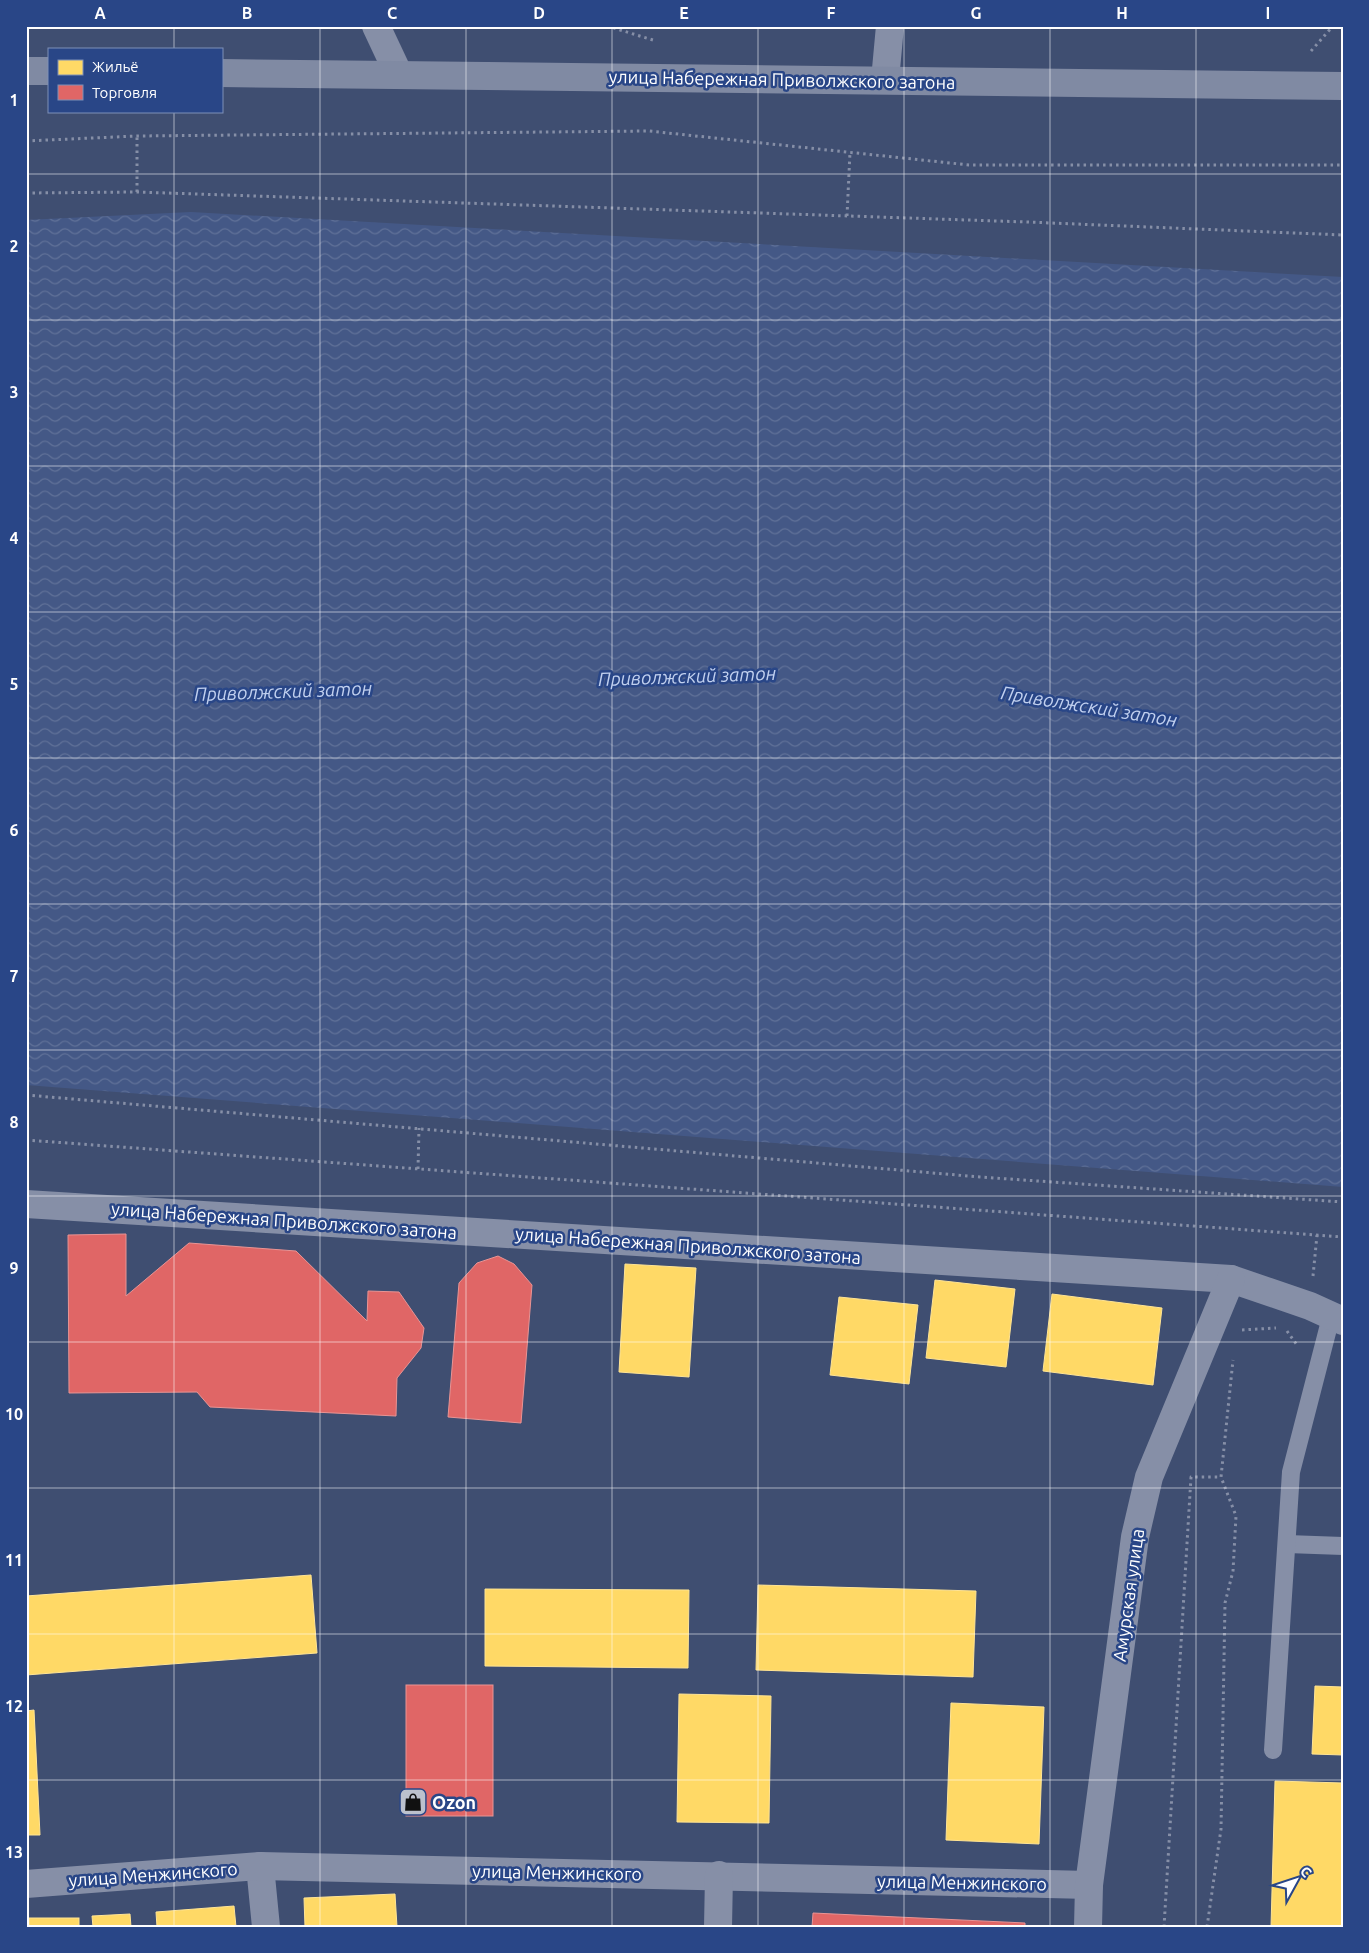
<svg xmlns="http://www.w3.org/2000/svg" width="1369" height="1953" font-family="Ubuntu,sans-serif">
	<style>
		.water { fill: url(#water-waves) }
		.homes { fill: #ffd966; stroke: #ffe494 }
		.shops { fill: #e06666; stroke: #e99494 }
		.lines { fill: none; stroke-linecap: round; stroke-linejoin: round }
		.path { stroke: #868fa7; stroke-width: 3; stroke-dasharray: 2.5 4; stroke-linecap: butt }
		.service { stroke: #868fa7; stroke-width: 18 }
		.minor { stroke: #868fa7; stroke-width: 28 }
		.secondary { stroke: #808aa3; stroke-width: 28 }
		.grid { fill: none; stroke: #fff; stroke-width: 1; stroke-opacity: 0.55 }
		.labels { text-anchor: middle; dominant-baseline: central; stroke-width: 5; stroke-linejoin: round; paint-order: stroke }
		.street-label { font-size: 18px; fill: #fff; stroke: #294687 }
		.poi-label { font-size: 18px; font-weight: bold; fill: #fff; stroke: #294687; text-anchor: start }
		.water-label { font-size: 19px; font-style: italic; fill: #c1d0ef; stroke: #294687 }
		.neatline { fill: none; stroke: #fff; stroke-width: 2 }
		.grid-label { font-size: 16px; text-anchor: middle; font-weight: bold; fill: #fff }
	</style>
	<defs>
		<pattern id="water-waves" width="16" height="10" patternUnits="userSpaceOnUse" patternTransform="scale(1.25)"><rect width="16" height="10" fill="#445886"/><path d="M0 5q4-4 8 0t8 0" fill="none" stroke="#607198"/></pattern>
	</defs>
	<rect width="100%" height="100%" fill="#3f4e71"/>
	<polygon class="water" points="191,212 1343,277 1343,1187 26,1085 26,220"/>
	<g class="homes">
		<polygon points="625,1264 696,1268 689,1377 619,1372"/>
		<polygon points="935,1280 1015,1289 1006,1367 926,1358"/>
		<polygon points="1052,1294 1162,1308 1153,1385 1043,1371"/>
		<polygon points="839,1297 918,1305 909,1384 830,1375"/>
		<polygon points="311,1575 317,1653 26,1675 26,1596"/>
		<polygon points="758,1585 976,1591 973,1677 756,1670"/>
		<polygon points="485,1589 689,1590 688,1668 485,1666"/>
		<polygon points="1315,1686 1343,1687 1343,1755 1312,1754"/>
		<polygon points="679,1694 771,1696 769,1823 677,1822"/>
		<polygon points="951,1703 1044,1707 1039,1844 946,1840"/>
		<polygon points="34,1710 40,1835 26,1835 26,1711"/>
		<polygon points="1275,1781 1343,1783 1343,1927 1271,1927"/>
		<polygon points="395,1894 397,1927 305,1927 304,1898"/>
		<polygon points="234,1906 236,1927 157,1927 156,1912"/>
		<polygon points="130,1914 131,1927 93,1927 92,1916"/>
		<rect x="29" y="1918" width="50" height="9"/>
	</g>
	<g class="shops">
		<polygon points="126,1234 126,1296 189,1243 296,1251 367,1321 368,1291 399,1292 424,1328 421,1348 397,1378 396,1416 210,1407 197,1392 69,1393 68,1235"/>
		<polygon points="498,1256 514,1264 532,1285 521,1423 448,1417 459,1283 477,1263"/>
		<rect x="406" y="1685" width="87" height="131"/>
		<polygon points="813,1913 1025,1923 1025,1927 812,1927"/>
	</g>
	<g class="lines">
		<g class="path">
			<polyline points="607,26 653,40"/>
			<polyline points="1311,51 1333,26"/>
			<polyline points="26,141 137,136 649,131 969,165 1343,165"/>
			<polyline points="137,192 137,136"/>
			<polyline points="26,193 137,192 1027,222 1343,235"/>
			<polyline points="847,216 850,152"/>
			<polyline points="26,1095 980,1177 1343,1202"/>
			<polyline points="26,1140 1343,1237"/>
			<polyline points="418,1169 419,1128"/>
			<polyline points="1313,1276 1317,1235"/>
			<polyline points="1242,1330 1276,1328"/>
			<polyline points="1287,1331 1297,1345"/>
			<polyline points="1164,1927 1191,1477 1221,1477"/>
			<polyline points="1207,1927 1221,1829 1225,1603 1233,1571 1236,1516 1221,1477 1233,1360"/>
		</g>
		<g class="service">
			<polyline points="1287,1544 1343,1546"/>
			<polyline points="1273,1750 1291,1472 1331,1317"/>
		</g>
		<g class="minor">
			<polyline points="376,26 399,75"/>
			<polyline points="885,80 890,26"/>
			<polyline points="26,1204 1231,1279 1310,1306 1343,1321"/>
			<polyline points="260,1866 266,1927"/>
			<polyline points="26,1884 260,1866 1089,1885"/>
			<polyline points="718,1927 719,1875"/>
			<polyline points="1088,1927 1089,1885 1135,1537 1149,1477 1231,1279"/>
		</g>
		<g class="secondary">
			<polyline points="26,71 49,71"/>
			<polyline points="221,73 1343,86"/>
		</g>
	</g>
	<path class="grid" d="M174,26V49M320,26V1927M466,26V1927M612,26V1927M758,26V1927M904,26V1927M1050,26V1927M1196,26V1927M174,111V1927M26,174H1343M26,320H1343M26,466H1343M26,612H1343M26,758H1343M26,904H1343M26,1050H1343M26,1196H1343M26,1342H1343M26,1488H1343M26,1634H1343M26,1780H1343"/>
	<defs>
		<g id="shop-square" transform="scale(1.4375)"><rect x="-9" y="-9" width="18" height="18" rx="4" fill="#bcc1cd" stroke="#294687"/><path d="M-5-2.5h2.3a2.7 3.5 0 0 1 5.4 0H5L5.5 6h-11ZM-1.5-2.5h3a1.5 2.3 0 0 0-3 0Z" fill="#111"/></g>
	</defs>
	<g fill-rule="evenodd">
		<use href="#shop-square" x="413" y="1802"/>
	</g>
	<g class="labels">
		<g class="street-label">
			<text transform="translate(782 79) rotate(1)">улица Набережная Приволжского затона</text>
			<text transform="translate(284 1220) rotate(4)">улица Набережная Приволжского затона</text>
			<text transform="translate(688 1245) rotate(4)">улица Набережная Приволжского затона</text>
			<text transform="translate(1128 1595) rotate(-82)">Амурская улица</text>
			<text transform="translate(557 1872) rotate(1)">улица Менжинского</text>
			<text transform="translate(153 1874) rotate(-4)">улица Менжинского</text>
			<text transform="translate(962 1882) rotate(1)">улица Менжинского</text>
		</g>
		<g class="poi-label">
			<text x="432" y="1802">Ozon</text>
		</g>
		<g class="water-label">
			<text transform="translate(687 676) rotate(-2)">Приволжский затон</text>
			<text transform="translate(283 691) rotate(-2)">Приволжский затон</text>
			<text transform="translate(1089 706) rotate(9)">Приволжский затон</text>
		</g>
	</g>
	<rect width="1369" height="1953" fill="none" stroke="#294687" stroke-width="55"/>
	<rect x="48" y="48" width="175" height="65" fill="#294687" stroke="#7f90b7"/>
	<rect x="58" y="60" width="25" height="15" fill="#ffd966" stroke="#7f90b7"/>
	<text x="92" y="72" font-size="15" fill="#ffffff">Жильё</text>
	<rect x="58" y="85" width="25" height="15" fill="#e06666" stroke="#7f90b7"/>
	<text x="92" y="98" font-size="15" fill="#ffffff">Торговля</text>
	<g transform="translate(1296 1880) rotate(50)" stroke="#294687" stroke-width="4" paint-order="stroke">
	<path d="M0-4L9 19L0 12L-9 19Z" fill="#ffffff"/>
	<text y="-8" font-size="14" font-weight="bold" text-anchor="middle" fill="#ffffff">С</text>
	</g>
	<rect x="28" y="28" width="1314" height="1898" class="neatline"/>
	<g class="grid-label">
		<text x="100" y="19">A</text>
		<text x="247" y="19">B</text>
		<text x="392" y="19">C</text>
		<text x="539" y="19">D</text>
		<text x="684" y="19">E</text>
		<text x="831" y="19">F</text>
		<text x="976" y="19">G</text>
		<text x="1122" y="19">H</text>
		<text x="1268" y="19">I</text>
		<text x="14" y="106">1</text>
		<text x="14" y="252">2</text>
		<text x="14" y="398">3</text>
		<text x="14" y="544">4</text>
		<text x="14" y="690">5</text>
		<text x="14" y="836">6</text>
		<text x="14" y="982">7</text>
		<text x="14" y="1128">8</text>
		<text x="14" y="1274">9</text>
		<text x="14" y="1420">10</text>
		<text x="14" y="1566">11</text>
		<text x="14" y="1712">12</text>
		<text x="14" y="1858">13</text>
	</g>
</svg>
